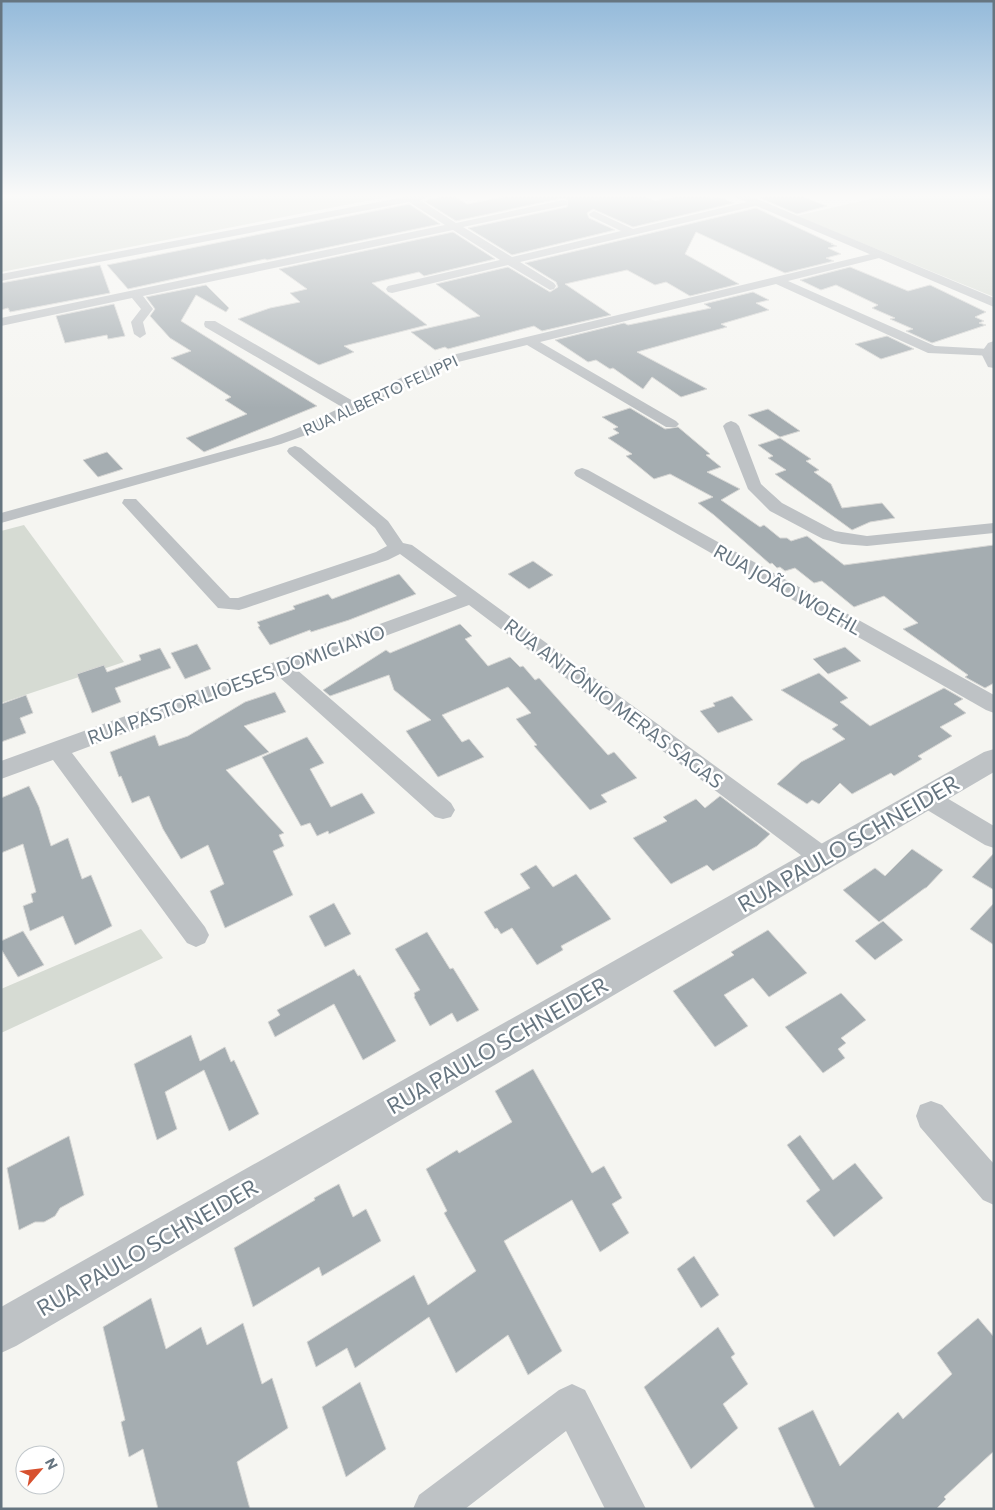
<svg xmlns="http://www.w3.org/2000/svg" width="995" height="1510" font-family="Commissioner,sans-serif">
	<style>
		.green { fill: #d6dbd3 }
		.building { fill: #a5adb1; stroke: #d6d6d4 }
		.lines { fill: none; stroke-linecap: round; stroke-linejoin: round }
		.minor { fill: #bec2c5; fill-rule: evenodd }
		.tertiary { fill: #bec2c5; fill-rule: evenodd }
		.labels { text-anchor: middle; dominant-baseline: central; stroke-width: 5; stroke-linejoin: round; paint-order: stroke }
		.far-street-label { font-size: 16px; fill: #667580; stroke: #fff }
		.street-label { font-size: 19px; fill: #667580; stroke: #fff }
		.near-street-label { font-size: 22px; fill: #667580; stroke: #fff }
	</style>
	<rect width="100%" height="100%" fill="#f5f5f1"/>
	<g class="green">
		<polygon points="1,196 392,196 1,272"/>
		<polygon points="883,196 994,196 994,297 796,216"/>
		<polygon points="24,525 124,662 1,703 1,531"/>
		<polygon points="141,929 163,958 1,1033 1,989"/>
	</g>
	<g class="building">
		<polygon points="442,196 453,196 467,204 508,196 645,196 655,201 677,196 706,196 711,198 719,197 734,203 633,227 593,209 587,213 589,218 615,230 512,255 468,228 567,207 568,200 563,198 456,221 424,201"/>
		<polygon points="769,196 801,196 827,206 797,214 760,198"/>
		<polygon points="409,204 440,224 267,260 265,259 128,289 107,265"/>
		<polygon points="756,208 833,244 831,244 837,246 828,248 841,254 826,258 834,261 785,273 696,232 685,254 739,284 690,296 666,282 655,285 627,270 565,284 611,315 542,331 534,326 448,349 445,347 435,350 411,332 480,316 436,284 508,267 550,292 558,287 556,282 525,263"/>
		<polygon points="453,232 495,259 424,276 419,272 372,283 427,325 344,346 354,352 319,365 238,319 270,308 300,302 290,293 307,289 279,269"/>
		<polygon points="100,265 110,293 10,312 8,308 1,310 1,283"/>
		<polygon points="850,267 908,291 930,285 986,312 975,317 984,321 979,323 986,325 932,343 906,331 913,329 890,319 895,318 872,308 878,305 836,285 821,290 800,280"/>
		<polygon points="206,285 229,308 226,312 196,295 181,321 317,406 204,452 186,438 247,414 225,400 231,397 171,358 191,351 170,338 150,316 155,309 146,297"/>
		<polygon points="753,292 769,300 756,303 769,310 721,324 727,327 637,352 707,389 681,397 652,377 643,389 613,368 610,369 596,360 588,362 555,340 624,323 628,325 711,308 704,304"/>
		<polygon points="114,304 125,336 108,339 107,335 65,343 56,316"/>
		<polygon points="887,336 914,349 881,359 855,344"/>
		<polygon points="630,408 665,429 678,427 710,454 706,455 721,467 707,472 740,489 721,500 760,527 764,525 780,538 787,538 791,541 807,536 844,565 994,545 994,683 985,688 965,677 968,675 903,629 918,623 884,596 854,607 822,581 814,583 795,568 785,571 780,567 777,568 772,563 770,564 714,515 698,503 713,497 670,474 654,479 626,456 632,454 608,438 619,433 613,429 618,427 602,417"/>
		<polygon points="768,409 800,431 780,437 748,415"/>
		<polygon points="780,438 811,459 806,461 819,470 814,472 831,484 842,508 882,503 895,518 870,522 852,530 775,474 786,470 768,458 773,456 758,445"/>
		<polygon points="107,452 123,469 98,477 83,460"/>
		<polygon points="533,561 553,575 529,589 508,574"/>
		<polygon points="399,574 416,594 349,620 311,632 310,630 270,645 258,627 260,626 257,622 295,609 293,606 328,594 332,599"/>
		<polygon points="460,624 472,636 465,639 488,666 510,657 520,667 523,666 535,680 539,678 608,755 614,752 637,778 601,795 607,802 590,810 534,746 537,745 516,719 531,713 508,687 442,715 462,742 469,739 484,757 438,777 406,731 431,720 394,690 389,675 330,696 323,690 386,650 390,653"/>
		<polygon points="197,644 211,669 185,679 171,653"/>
		<polygon points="845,647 861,661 828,674 813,659"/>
		<polygon points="160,648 171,668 115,688 121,702 92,713 77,674 104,665 107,672 141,660 139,655"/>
		<polygon points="819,673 848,698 840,702 870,726 944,688 963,699 954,704 966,713 940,727 952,736 918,756 922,759 894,776 891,773 852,794 840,783 819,804 812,800 807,804 777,784 801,762 845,739 832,729 838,725 781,690"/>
		<polygon points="275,692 286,712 244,726 269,752 226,770 284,833 279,835 284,846 273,851 293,895 225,928 210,891 224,884 208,845 181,859 163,829 149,796 132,803 121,776 119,777 110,752 155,735 159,746 188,736 245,702"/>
		<polygon points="26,695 33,713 20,718 26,733 1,742 1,704"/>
		<polygon points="732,696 753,720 718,733 700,711 715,706 713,703"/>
		<polygon points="307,737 324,763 310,769 331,807 362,793 375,813 329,834 328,831 317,836 310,823 301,826 262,757"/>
		<polygon points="29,786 39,807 51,846 68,838 82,879 91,875 112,926 75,945 63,916 30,931 23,906 33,902 31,894 36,892 23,844 1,853 1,798"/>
		<polygon points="720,796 770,834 757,846 713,871 707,865 671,884 633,838 667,821 663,817 696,799 705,808"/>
		<polygon points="912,849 943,870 926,888 925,888 879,922 843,890 875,868 885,876"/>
		<polygon points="994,853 994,890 972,877"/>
		<polygon points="536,865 553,887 576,874 611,919 561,946 563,950 537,965 512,928 501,934 497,928 495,929 484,912 530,888 520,874"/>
		<polygon points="334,903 351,934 325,947 309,916"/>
		<polygon points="994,903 994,945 970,929"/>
		<polygon points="883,921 903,940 875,960 855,941"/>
		<polygon points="768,930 807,973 769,997 753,978 724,995 748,1026 715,1047 673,991 734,955 731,952"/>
		<polygon points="23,931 44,965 18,977 1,949 1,941"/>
		<polygon points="427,932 450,969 453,968 479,1010 457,1022 452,1013 430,1026 414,997 415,996 414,993 420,990 395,949"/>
		<polygon points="354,969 358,976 360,975 396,1041 363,1060 334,1004 275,1037 268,1022 280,1015 277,1010"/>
		<polygon points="841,993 866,1020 841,1038 846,1043 838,1049 845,1058 823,1073 785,1027"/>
		<polygon points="191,1035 200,1061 225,1047 231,1062 234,1060 259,1114 229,1131 204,1070 165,1092 177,1129 157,1140 134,1064"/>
		<polygon points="533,1069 592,1173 604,1166 622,1198 612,1204 629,1233 600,1252 572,1200 504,1241 562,1351 528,1375 508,1335 456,1373 429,1317 355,1368 347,1348 316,1367 307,1342 414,1275 428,1305 476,1271 444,1213 447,1211 426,1169 457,1150 459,1153 512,1122 495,1091"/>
		<polygon points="800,1135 833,1180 855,1163 883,1198 834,1237 806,1201 820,1190 787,1145"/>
		<polygon points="69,1136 84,1195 60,1208 55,1216 44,1222 35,1222 19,1230 7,1168"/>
		<polygon points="339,1184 353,1217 366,1209 381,1241 322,1276 319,1267 253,1307 234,1248 315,1200 314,1198"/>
		<polygon points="694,1256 719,1295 701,1308 677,1269"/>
		<polygon points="151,1298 166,1349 201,1327 207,1345 243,1323 262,1384 272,1378 288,1428 237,1462 250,1509 158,1509 143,1449 129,1457 121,1422 125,1420 103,1327"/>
		<polygon points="978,1318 994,1337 994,1451 944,1497 946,1499 936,1509 815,1509 778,1428 813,1410 840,1466 898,1412 903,1419 952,1374 937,1353"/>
		<polygon points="718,1327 735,1354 731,1357 748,1384 723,1404 738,1428 691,1469 644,1387"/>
		<polygon points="360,1382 386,1449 346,1477 322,1407"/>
	</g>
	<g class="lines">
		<g class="minor">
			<polygon points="410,196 432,196 420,200 456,223 563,200 567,201 567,205 463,227 512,257 621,231 590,216 589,214 594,211 633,229 755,200 760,203 755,206 520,262 554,283 556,286 554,289 550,290 508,265 392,293 388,292 386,289 388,286 500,260 453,230 143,296 153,309 143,322 146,334 140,338 134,334 131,322 141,309 132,298 1,326 1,318 445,225 409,202 1,281 1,274"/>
			<polygon points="879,252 885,255 883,257 788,281 935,346 989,349 994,350 994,356 928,353 776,284 540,342 676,421 679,424 676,427 666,427 527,345 454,363 306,435 281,444 1,523 1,513 271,438 296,429 342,407 205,327 204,324 205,321 215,321 353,401 444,357"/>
			<polygon points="731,421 736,423 739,426 761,484 782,503 835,531 867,536 994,523 994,533 867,546 842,544 823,539 770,511 748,489 723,426 726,423"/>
			<polygon points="295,446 301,448 388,521 403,543 412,545 832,851 835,858 832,865 823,868 814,865 469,605 296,669 451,803 455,810 451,817 443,819 435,817 278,676 72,753 205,927 209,935 205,943 196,947 187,943 53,760 1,779 1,761 457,596 400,554 388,560 246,608 239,610 218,608 122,503 124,499 136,499 230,598 238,598 376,552 387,546 375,528 289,454 287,451 289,448"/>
			<polygon points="582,468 588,470 994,695 994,713 986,710 576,476 574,473 576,470"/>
			<polygon points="927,789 935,791 994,826 994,848 985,845 919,805 915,798 919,791"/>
			<polygon points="931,1101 942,1105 994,1164 994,1205 983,1200 920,1127 916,1116 920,1105"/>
			<polygon points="572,1384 585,1390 646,1509 605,1509 566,1431 465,1509 413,1509 419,1495 559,1390"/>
		</g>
		<g class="tertiary">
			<polygon points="733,196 750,196 994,298 994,307"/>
			<polygon points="994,341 994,368 988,367 981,353 988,343"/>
			<polygon points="994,749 994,772 16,1346 1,1353 1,1307 984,752"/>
		</g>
	</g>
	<linearGradient id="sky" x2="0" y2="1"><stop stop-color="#94bada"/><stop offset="0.48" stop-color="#fafaf9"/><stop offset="1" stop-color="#fafaf9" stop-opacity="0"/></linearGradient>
	<rect width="995" height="408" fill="url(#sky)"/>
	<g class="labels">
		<g class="far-street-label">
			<text transform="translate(380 395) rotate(-25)">RUA ALBERTO FELIPPI</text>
		</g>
		<g class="street-label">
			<text transform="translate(788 589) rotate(29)">RUA JOÃO WOEHL</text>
			<text transform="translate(236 684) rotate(-20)">RUA PASTOR LIOESES DOMICIANO</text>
			<text transform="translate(614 703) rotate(37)">RUA ANTÔNIO MERAS SAGAS</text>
		</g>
		<g class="near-street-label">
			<text transform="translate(848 843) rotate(-30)">RUA PAULO SCHNEIDER</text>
			<text transform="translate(497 1045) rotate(-30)">RUA PAULO SCHNEIDER</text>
			<text transform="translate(147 1247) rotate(-30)">RUA PAULO SCHNEIDER</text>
		</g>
	</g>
	<rect width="995" height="1510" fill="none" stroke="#667580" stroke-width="5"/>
	<g transform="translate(40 1470) rotate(62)"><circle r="24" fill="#ffffff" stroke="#c2c8cc"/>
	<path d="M0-4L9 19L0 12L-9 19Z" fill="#d7512f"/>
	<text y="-8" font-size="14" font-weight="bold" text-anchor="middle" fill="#667580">N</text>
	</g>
</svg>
